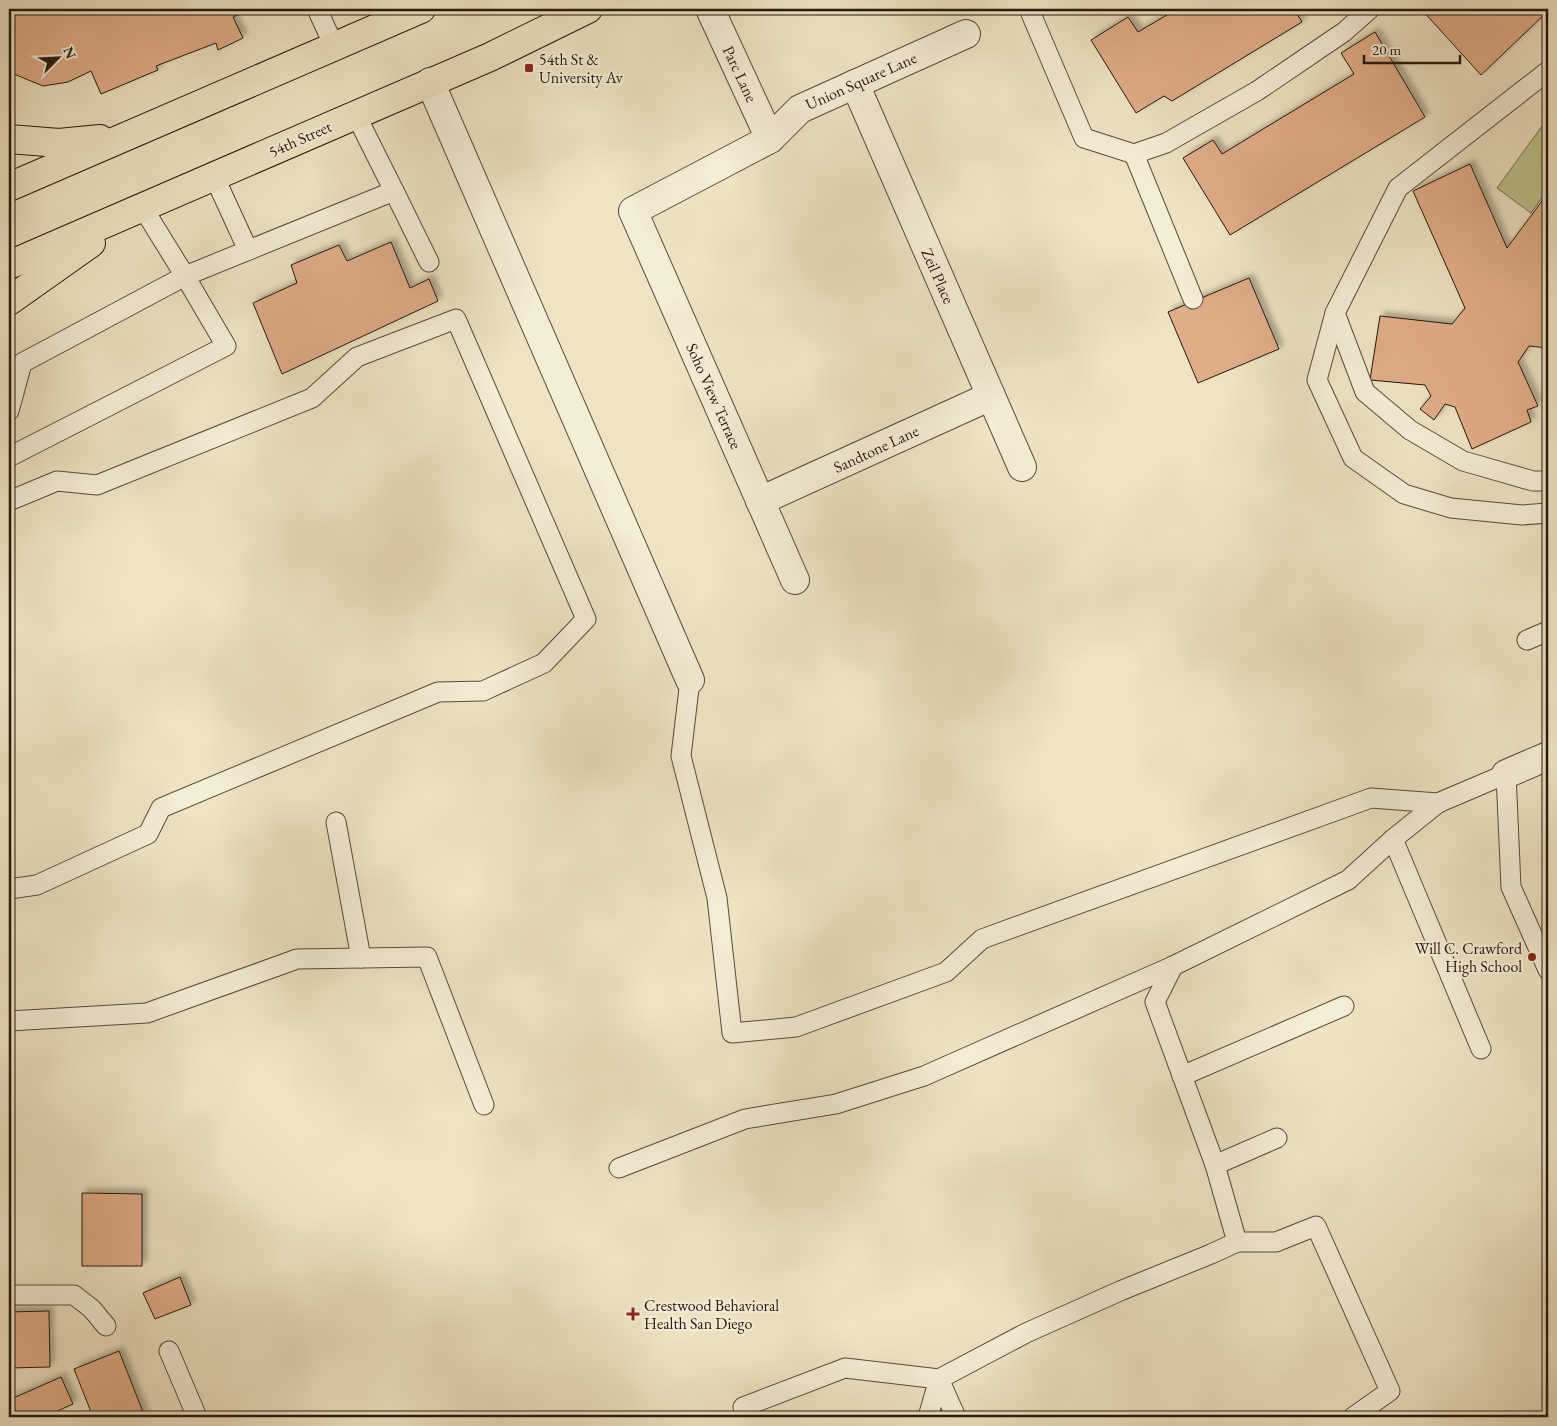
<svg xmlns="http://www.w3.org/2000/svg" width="1557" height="1426" font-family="'EB Garamond',serif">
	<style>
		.green { fill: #bdc390; stroke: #716d4f }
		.building { fill: #e0ad89; stroke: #25170e; filter: url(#shadow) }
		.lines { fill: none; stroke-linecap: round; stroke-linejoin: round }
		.lane-casing { stroke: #574a3b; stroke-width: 21 }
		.street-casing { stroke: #574a3b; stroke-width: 30 }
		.primary-casing { stroke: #25170e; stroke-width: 30 }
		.lane { stroke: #f4edd7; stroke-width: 19 }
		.street { stroke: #f4edd7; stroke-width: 28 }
		.primary { stroke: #eee4c2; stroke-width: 28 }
		.poi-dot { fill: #8f2418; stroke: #f4edd7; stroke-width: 2 }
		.labels { text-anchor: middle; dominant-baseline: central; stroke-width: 4.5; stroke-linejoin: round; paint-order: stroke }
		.poi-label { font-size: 16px; fill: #25170e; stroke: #f4edd7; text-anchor: start }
		.street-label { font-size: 16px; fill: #25170e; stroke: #f4edd7 }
	</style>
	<defs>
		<filter id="shadow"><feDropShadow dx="4.5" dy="-4.5" stdDeviation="2.5" flood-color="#0004"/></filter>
	</defs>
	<rect width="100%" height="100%" fill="#eee4c2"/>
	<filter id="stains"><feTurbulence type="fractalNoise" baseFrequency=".004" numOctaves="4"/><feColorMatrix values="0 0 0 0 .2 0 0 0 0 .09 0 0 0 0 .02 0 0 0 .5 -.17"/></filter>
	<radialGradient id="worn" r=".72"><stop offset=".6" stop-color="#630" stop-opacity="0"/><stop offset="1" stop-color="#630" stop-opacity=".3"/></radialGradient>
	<polygon class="green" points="1548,118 1548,189 1531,213 1497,188"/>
	<g class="building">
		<polygon points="9,9 250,9 233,17 243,38 218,50 216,43 156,66 158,70 101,94 91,71 68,82 43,86 9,72"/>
		<polygon points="1177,9 1294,9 1302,22 1172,101 1164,96 1136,113 1091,40 1128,17 1138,32"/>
		<polygon points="1423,9 1548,9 1548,11 1481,75 1422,10"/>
		<polygon points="1375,32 1425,117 1230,235 1183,158 1213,140 1222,154 1354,74 1341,53"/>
		<polygon points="1470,164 1507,248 1548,193 1548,348 1529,346 1518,362 1538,406 1527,410 1531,422 1472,449 1455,407 1445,404 1434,420 1420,409 1431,396 1425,385 1370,380 1380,316 1452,324 1465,308 1413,191"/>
		<polygon points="391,242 410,288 429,279 438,301 282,374 253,303 297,283 291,265 339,245 347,261"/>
		<polygon points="1249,278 1279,349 1198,383 1168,312"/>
		<polygon points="82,1193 142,1194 142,1266 82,1266"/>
		<polygon points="180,1277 191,1305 155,1319 143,1293"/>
		<polygon points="49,1311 50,1367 9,1368 9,1312"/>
		<polygon points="119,1351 145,1417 93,1417 74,1369"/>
		<polygon points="61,1377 73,1404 44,1417 9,1417 9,1400"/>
	</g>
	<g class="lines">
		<g class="lane-casing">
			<g id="lane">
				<polyline points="317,9 334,46"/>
				<polyline points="1029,9 1084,138 1134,154 1166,143 1257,91 1344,32 1370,9"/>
				<polyline points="1548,71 1398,188 1335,313 1317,380 1353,458 1404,494 1451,508 1522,515 1548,513"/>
				<polyline points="1134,154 1193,299"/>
				<polyline points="214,176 248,250"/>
				<polyline points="394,191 429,262"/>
				<polyline points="1335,313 1365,392 1410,430 1463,461 1533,481 1548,481"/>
				<polyline points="9,411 22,363 185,276 394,191 356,115"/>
				<polyline points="9,457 226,346 185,276 143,208"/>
				<polyline points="9,501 57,481 97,485 312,398 357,357 456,319 586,619 544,663 483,691 438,692 161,808 148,834 37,885 9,889"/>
				<polyline points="1527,640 1548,631"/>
				<polyline points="690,680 681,756 717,898 732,1033 796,1027 946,972 982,939 1371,798 1438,803"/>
				<polyline points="336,822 361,958"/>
				<polyline points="1393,839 1481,1049"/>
				<polyline points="9,1021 147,1013 297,959 427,957 484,1105"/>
				<polyline points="1182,1076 1344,1006"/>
				<polyline points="1215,1165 1277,1138"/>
				<polyline points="619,1168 745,1119 836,1104 924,1076 1173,966"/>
				<polyline points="1237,1242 1276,1242 1316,1226 1390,1391 1353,1417"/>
				<polyline points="9,1295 74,1295 92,1309 106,1326"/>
				<polyline points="169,1351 197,1417"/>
				<polyline points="747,1417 743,1407 845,1368 939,1379 956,1417"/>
				<polyline points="928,1417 939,1379 1026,1333 1120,1291 1211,1254 1237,1242 1215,1165 1155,1002 1173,966 1348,880 1393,839 1438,803 1506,774 1511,887 1548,970"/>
			</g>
		</g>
		<g class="street-casing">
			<g id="street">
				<polyline points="710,9 770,139"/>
				<polyline points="430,82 690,680"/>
				<polyline points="855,84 1022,467"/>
				<polyline points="760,501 991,396"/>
				<polyline points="795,580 633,211 770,139 800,109 966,34"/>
				<polyline points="1506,774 1548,756"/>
			</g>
		</g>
		<g class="primary-casing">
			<g id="primary">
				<polyline points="9,139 59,143 100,139"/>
				<polyline points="9,187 421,9"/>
				<polyline points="9,265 490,57 588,9"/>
				<polyline points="9,301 91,243"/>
			</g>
		</g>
		<use href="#lane" class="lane"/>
		<use href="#street" class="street"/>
		<use href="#primary" class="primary"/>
	</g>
	<g class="poi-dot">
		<rect x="524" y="63" width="10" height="10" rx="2.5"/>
		<circle cx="1532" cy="957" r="5"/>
		<path d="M630.5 1306.5h5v5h5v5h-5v5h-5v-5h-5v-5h5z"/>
	</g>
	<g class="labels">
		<g class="poi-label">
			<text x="539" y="59">54th St &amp;<tspan x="539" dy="18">University Av</tspan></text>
			<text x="1522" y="948" text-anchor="end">Will C. Crawford<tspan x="1522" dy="18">High School</tspan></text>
			<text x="644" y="1305">Crestwood Behavioral<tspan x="644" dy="18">Health San Diego</tspan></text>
		</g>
		<g class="street-label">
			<text transform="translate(740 74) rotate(65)">Parc Lane</text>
			<text transform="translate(861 81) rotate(-24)">Union Square Lane</text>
			<text transform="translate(300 139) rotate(-24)">54th Street</text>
			<text transform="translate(938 276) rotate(66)">Zeil Place</text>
			<text transform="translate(714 396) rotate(66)">Soho View Terrace</text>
			<text transform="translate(876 449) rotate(-25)">Sandtone Lane</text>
		</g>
	</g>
	<rect width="1557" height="1426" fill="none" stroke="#eee4c2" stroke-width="30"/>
	<rect x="10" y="10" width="1537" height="1406" fill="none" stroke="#25170e" stroke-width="2.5"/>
	<rect x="15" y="15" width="1527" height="1396" fill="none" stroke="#25170e"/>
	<g transform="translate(58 58) rotate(66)" stroke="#f4edd7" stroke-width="4" paint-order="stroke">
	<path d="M0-4L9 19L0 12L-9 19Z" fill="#25170e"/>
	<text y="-8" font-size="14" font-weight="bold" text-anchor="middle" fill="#25170e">N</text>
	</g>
	<path d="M1364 55v8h96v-8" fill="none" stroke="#25170e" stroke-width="2.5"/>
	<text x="1372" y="55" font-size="15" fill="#25170e" stroke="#f4edd7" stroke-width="4" paint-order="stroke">20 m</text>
	<rect width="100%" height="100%" filter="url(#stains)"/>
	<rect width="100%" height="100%" fill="url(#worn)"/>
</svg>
